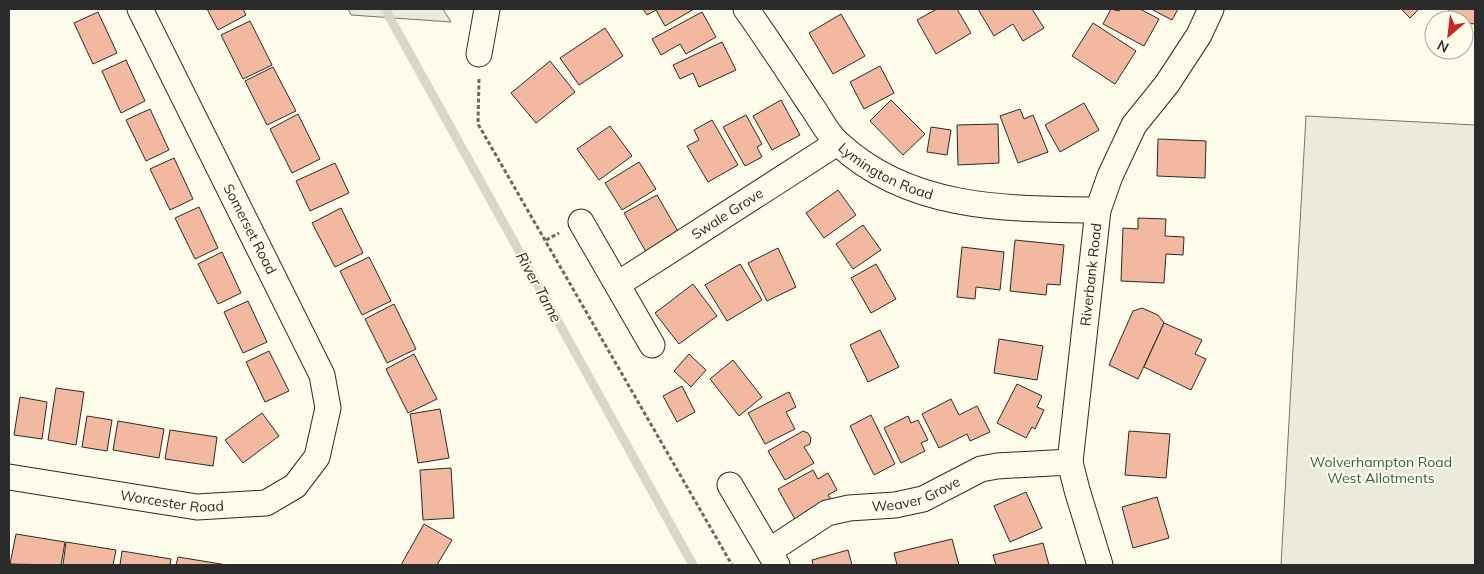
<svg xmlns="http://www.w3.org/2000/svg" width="1484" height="574" font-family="Mulish,sans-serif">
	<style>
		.green { fill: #ecebdb; stroke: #74746e }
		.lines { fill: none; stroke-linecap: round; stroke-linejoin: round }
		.stream { stroke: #d8d7c9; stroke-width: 9 }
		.building { fill: #f2b8a0; stroke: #2b2b2b }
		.minor-casing { stroke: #2b2b2b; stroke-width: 27 }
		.path { stroke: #6a6964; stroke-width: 3; stroke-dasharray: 4 2.5; stroke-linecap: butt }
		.minor { stroke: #fdfbea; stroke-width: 25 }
		.labels { text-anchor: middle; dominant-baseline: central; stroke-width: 4; stroke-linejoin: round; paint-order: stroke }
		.street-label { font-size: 14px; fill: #2b2b2b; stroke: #fdfbea }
		.park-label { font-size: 14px; fill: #34623c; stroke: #fdfbea }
		.water-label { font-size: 15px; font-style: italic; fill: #2b2b2b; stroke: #fdfbea }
	</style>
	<rect width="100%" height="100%" fill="#fdfbea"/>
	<g class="green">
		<polygon points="348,9 443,9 451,22 351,15"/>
		<polygon points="1306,116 1475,125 1475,565 1281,565"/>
	</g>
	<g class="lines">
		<polyline class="stream" points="385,9 693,565"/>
	</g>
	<g class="building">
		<polygon points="207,9 243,9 246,15 218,30"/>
		<polygon points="643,9 694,9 665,26 656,10 647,15"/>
		<polygon points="937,9 957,9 971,33 936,54 917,20"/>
		<polygon points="978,9 1032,9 1044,28 1023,41 1013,24 994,36"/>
		<polygon points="1111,9 1119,11 1120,9 1140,9 1159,19 1144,46 1103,24"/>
		<polygon points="1151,9 1178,9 1172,20"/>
		<polygon points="1401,9 1419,9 1410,18"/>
		<polygon points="1449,9 1475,9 1475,24 1464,23 1464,20 1448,20"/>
		<polygon points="98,12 117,53 93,64 74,23"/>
		<polygon points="702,12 716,37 686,54 680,44 661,55 652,39"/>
		<polygon points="841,14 865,56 833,74 809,33"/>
		<polygon points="250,21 272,65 243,79 221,35"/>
		<polygon points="1093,23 1136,51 1115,84 1072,56"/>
		<polygon points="605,28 623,56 579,85 560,58"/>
		<polygon points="722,42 736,70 699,87 693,73 680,79 673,65"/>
		<polygon points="126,60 145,101 121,113 102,71"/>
		<polygon points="550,61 575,92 536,123 511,93"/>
		<polygon points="880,66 894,93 864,109 850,82"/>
		<polygon points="273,67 296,111 267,125 245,81"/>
		<polygon points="781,100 800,135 772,150 753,116"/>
		<polygon points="891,100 925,134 903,155 870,121"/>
		<polygon points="1084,103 1099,130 1060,152 1045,125"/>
		<polygon points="150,109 169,150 146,161 126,120"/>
		<polygon points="1020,109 1024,119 1033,115 1048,152 1018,163 1000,116"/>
		<polygon points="298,114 320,159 292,173 270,129"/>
		<polygon points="746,115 762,144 757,147 762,157 745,166 723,127"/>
		<polygon points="712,120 738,165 708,182 687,146 699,140 694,130"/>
		<polygon points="998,124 999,163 958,165 957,125"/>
		<polygon points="610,126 632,156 599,180 577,149"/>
		<polygon points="931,127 951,130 947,155 927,152"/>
		<polygon points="1158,139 1206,141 1205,178 1157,176"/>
		<polygon points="174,158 193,199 170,210 150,169"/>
		<polygon points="639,162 656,189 622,210 605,183"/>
		<polygon points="335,163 349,193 310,211 296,181"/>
		<polygon points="838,190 856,215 824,238 806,213"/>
		<polygon points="657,195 679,233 646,252 624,213"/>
		<polygon points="199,207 218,248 195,259 175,218"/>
		<polygon points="341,208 363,253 335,267 312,223"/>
		<polygon points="1138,218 1166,219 1165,236 1184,237 1183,255 1166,254 1164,283 1121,281 1123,228 1138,229"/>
		<polygon points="863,225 881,250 853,269 836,244"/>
		<polygon points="1015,240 1064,245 1060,285 1047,284 1046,295 1010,291"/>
		<polygon points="962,247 1004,252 1000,290 976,287 975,299 957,297"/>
		<polygon points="778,248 796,287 767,301 748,263"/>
		<polygon points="222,252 241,293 218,304 198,264"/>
		<polygon points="369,257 391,301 362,315 340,271"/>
		<polygon points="740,264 762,300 727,321 705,285"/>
		<polygon points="876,264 896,299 871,313 851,278"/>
		<polygon points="693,284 717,316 679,344 655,313"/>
		<polygon points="248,301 267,342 243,353 224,312"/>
		<polygon points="394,304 416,349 387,363 365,319"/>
		<polygon points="1142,308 1158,315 1164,323 1138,379 1109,365 1133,311"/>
		<polygon points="1164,323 1202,340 1195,354 1206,359 1191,390 1144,367"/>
		<polygon points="880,330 899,367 868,382 850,345"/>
		<polygon points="999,339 1043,346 1037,380 994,373"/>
		<polygon points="269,351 289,391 265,402 246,362"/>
		<polygon points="414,354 437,399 408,413 386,369"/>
		<polygon points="689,354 706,370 691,387 674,371"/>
		<polygon points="733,360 762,397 739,416 710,379"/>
		<polygon points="1017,384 1042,396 1037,407 1044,410 1035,429 1032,427 1026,438 997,423"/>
		<polygon points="682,386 695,412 677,422 663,396"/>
		<polygon points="56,388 84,392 76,445 48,440"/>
		<polygon points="789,392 796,407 786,412 795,429 765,444 748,413"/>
		<polygon points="20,397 47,402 42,439 14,435"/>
		<polygon points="951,399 959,415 977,406 990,432 970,441 967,434 939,448 922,414"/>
		<polygon points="440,409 449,458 418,463 410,414"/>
		<polygon points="262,413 279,436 243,463 225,440"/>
		<polygon points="871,415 895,464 874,475 850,426"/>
		<polygon points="87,416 112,420 107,451 82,447"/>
		<polygon points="908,416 911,423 918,420 928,440 921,443 925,451 901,463 884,428"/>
		<polygon points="118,421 164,429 159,458 113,450"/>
		<polygon points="170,430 217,437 213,466 165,459"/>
		<polygon points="803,431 808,433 811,438 810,444 804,447 814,463 785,480 768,451"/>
		<polygon points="1129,431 1170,434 1166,478 1125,475"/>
		<polygon points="451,468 454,518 423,520 420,470"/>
		<polygon points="813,470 818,479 828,473 837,490 828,495 832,501 796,521 778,489"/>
		<polygon points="1026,492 1042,528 1010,542 994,506"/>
		<polygon points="1157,497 1169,538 1133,548 1122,507"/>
		<polygon points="424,524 452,540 437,565 401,565"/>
		<polygon points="16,534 65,542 61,565 10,564"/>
		<polygon points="952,539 959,565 897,565 894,553"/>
		<polygon points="66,542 116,550 113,565 63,565"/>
		<polygon points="1043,543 1049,565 996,565 993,555"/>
		<polygon points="848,550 852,565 813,565 812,560"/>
		<polygon points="122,551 171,559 170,565 120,565"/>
		<polygon points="178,557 227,565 176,565"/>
	</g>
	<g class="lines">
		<g class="minor-casing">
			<g id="minor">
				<path id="s1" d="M746,9C768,40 789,72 810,104C819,116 827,134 839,144C910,210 1007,209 1098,210"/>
				<polyline points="479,54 487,9"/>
				<polyline points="581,222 652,345"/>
				<path id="s2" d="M618,284L837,143"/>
				<path id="s3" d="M9,477L197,507L266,503L295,486L317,457L328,408L322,375L140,9"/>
				<polyline points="730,485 777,565"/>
				<path id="s4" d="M769,551L827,513L849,508L895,505L923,499L981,469L997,466L1070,462"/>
				<path id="s5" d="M1100,565L1077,490L1070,462L1098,210L1110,176L1134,125L1167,84L1199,35L1211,9"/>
			</g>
		</g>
		<g class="path">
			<polyline points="479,79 478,124 732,565"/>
			<polyline points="546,240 559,233"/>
		</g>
		<use href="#minor" class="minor"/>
	</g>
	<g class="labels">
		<g class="street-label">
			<text stroke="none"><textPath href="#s1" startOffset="219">Lymington Road</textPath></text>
			<text stroke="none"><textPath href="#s2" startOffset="130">Swale Grove</textPath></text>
			<text transform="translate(250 229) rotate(63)">Somerset Road</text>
			<text stroke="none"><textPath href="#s5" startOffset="296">Riverbank Road</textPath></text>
			<text stroke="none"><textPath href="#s4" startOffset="161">Weaver Grove</textPath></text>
			<text stroke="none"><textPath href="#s3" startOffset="165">Worcester Road</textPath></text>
		</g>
		<g class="park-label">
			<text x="1381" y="462">Wolverhampton Road<tspan x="1381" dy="16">West Allotments</tspan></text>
		</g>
		<g class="water-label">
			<text transform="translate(539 287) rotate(61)">River Tame</text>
		</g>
	</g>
	<rect width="1484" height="574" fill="none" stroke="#2b2b2b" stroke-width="20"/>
	<g transform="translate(1449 35) rotate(208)"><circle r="24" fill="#fdfbea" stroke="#a9a89e"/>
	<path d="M0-4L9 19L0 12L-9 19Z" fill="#c62828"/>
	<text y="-8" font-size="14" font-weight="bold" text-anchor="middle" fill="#2b2b2b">N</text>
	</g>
</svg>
